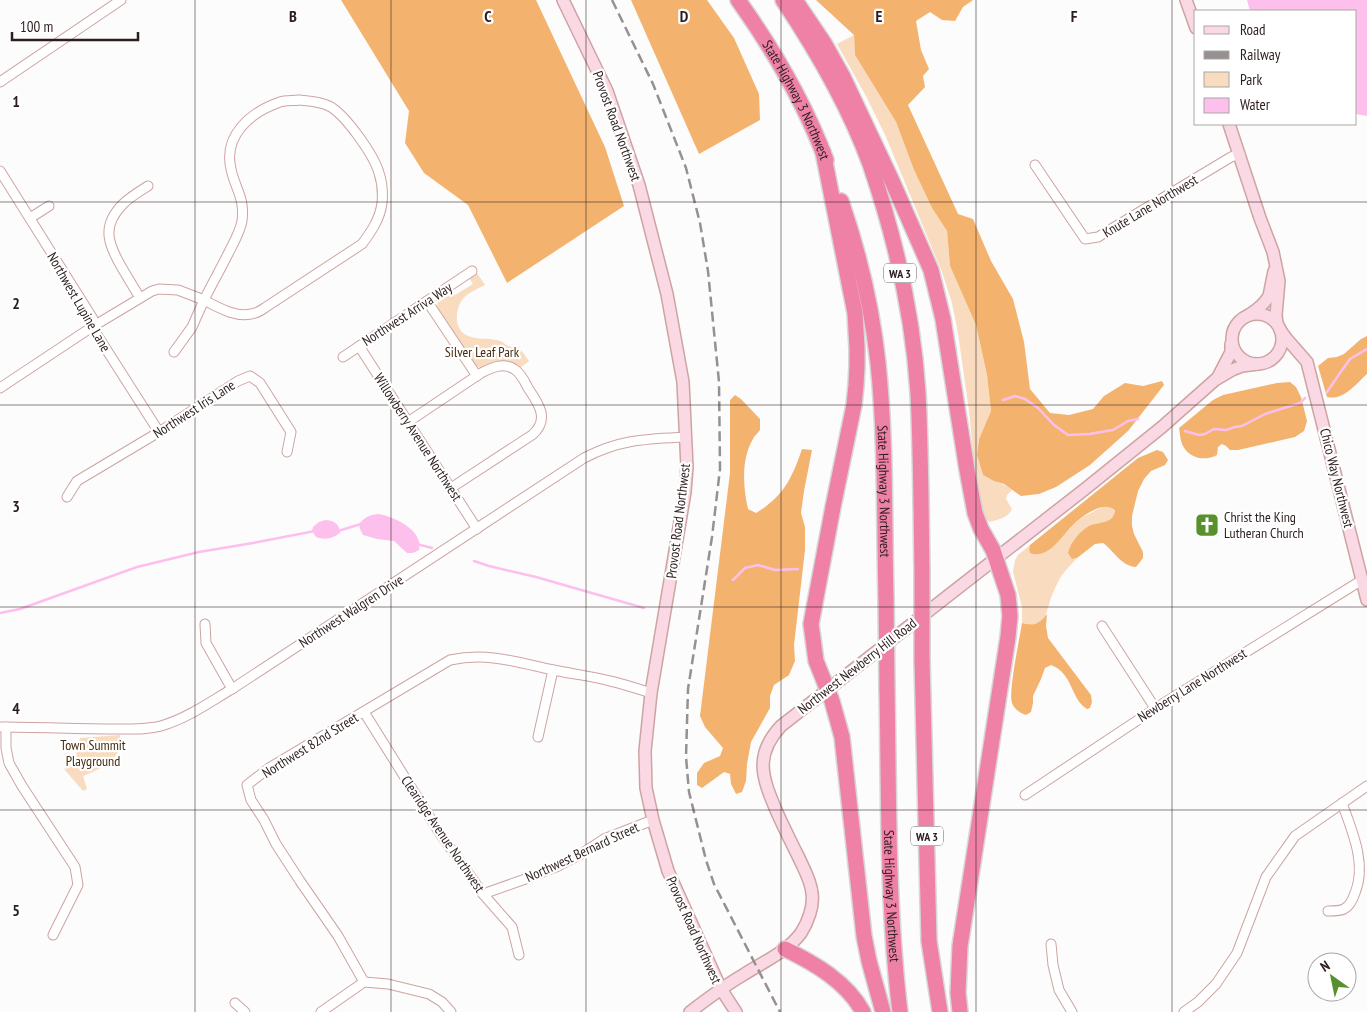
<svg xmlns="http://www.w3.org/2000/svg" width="1367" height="1012" font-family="'PT Sans Narrow',sans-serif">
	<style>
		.green { fill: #f9dcbf }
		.forest { fill: #f3b36e }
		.water { fill: #fdbfec }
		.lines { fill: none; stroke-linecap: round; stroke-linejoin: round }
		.stream { stroke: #fdbfec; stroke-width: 2.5 }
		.street-casing { stroke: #cda4a2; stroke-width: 11 }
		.secondary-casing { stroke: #cda4a2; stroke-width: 14 }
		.highway-casing { stroke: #d9d6d6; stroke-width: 18 }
		.street { stroke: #fff; stroke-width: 9 }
		.secondary { stroke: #fad9e5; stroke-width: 11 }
		.highway { stroke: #ef81a7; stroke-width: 15 }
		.rail { stroke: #979090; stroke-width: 2.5; stroke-dasharray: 10 5; stroke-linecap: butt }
		.highway-bridge-casing { stroke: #d9d6d6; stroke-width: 18; stroke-linecap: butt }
		.highway-bridge { stroke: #ef81a7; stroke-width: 15 }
		.grid { fill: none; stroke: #2d1e1e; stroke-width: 1; stroke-opacity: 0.55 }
		.labels { text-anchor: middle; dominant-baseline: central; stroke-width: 4.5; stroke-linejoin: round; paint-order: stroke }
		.shield { fill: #fff; stroke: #6c6262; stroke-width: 1 }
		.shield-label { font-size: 12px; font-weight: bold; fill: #2d1e1e }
		.street-label { font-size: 14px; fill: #2d1e1e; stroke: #fff }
		.park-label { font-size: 14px; fill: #462c0e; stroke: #fff }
		.poi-label { font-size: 14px; fill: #2d1e1e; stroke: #fff; text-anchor: start }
		.grid-label { font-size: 16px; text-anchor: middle; font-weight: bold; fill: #2d1e1e; stroke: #fff; stroke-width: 4.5; stroke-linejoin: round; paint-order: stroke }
	</style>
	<rect width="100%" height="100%" fill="#fcfcfc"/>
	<g class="green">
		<path d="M854,35L855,55L896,122L914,170L932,208L947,231L950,266L976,325L987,375L991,411L979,439L977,455L983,475C993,481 1003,483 1012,490L1007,495L1006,499L1012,509C1008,518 999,519 990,522L984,518L977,493L969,411L958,333L952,303L942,272L886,137L867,98L837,44Z"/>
		<path d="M477,273L485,285C477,289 467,293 462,300C455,310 454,329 466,335C475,340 488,338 497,340C507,342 505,349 519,347L529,361L520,368L477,367L475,366L438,310C435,299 443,295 451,290L455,295L473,284L469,278Z"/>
		<path d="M1107,506L1112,508L1115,512C1113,521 1103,523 1094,524L1072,559L1077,558C1071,565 1062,573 1058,582C1055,588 1052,594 1050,601C1045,618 1044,628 1022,623V607L1013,572L1015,560L1018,555L1030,545L1029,549L1066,533L1074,524L1083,517L1100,508Z"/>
		<path d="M120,735C120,738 121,743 120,747C117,761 96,771 83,776L87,789L83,791L64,769L78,764C75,755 77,747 80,738Z"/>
	</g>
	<g class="forest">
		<polygon points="341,0 536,0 605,147 624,206 507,283 468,205 424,173 405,143 409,111"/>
		<polygon points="631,0 707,0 734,38 759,94 760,120 699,154"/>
		<polygon points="816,0 973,0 963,7 955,21 942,20 930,12 916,21 921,50 929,69 923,76 925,87 908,105 958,214 973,219 991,261 1013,299 1024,342 1030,389 1050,413 1069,415 1093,409 1104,396 1125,383 1143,386 1162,381 1164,385 1128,431 1090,465 1056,487 1039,494 1021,496 1004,484 994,481 983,475 977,455 979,439 991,411 987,375 976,325 950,266 947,231 932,208 914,170 896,122 855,55 854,35"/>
		<path d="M1367,336V374C1356,384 1343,401 1327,397L1318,366L1328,358L1337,357L1344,354L1361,339Z"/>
		<path d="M1290,382L1296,387L1301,397L1307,421L1304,431L1295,437L1238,450H1230L1226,446L1222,444L1218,447L1217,455C1204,462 1188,458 1182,444C1180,439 1180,433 1179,428L1213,400L1223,395L1277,383Z"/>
		<path d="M735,395L741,399L760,419V430C758,433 754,436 753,439C741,459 743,487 748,509L756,513C784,496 792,478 802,449L812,450L804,491L801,513L805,527V550L794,645L795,661L789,675L774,685L770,696V708L751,742L747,764L746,781L742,792L736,794L731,784L730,774L724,772L702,788L697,785V773L704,763L720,756L723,748L705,727L700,716L730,473V400Z"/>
		<path d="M1157,450L1163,452L1168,460L1165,465L1151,471L1144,479L1138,491L1132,516V526L1134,534L1143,552V558L1136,567C1121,566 1114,551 1103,543L1095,544L1077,558L1072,559L1068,553C1070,543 1080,531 1089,526C1099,521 1112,525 1115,511C1106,499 1082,516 1074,524C1062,535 1049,560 1030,553L1029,549L1030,545L1138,458Z"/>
		<path d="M1047,614L1046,626L1048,638L1091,695L1092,702L1090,708L1087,709C1071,700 1073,673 1051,665L1045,668L1041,679L1033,696V703L1031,712L1026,715C1020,713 1014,709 1012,703C1008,692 1020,637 1022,623C1035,626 1039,624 1047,614Z"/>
	</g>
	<g class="water">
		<polygon points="1247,0 1367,0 1367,116 1356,114 1356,11 1250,11"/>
		<path d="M378,514C393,516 424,530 419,550L413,553H407L394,541L377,539L363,535L360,529L359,524C365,517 369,515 378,514Z"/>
		<path d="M325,520C333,520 340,524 340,533C332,539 325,540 316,537L312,531L313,527L319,522Z"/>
	</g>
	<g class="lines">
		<g class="stream">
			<polyline points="1327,392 1340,373 1350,359 1367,349"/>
			<polyline points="1003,400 1015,396 1025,399 1038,408 1054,425 1068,435 1089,434 1113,430 1128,421 1138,419"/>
			<polyline points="1185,431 1199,435 1205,434 1214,429 1226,430 1235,427 1242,426 1265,414 1300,403 1305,398"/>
			<polyline points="338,531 361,524"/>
			<polyline points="417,544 432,548"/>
			<polyline points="474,561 489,566 536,577 644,608"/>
			<polyline points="733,580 745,568 758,565 775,570 798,569"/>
			<polyline points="0,613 20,609 137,567 199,552 253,543 315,531"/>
		</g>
		<g class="street-casing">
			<g id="street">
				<polyline points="0,82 121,0"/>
				<path d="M299,100C309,101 319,101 329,106C345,114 374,155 379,173C382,182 383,193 382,203C380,219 371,232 362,244L266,307C263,309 259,312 255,313C238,319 219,308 204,300C212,284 221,268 229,252C234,242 240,232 242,221C245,197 235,189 231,169C223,135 251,112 280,102C286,100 293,101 299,100Z"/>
				<polyline points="1035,165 1085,239 1098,237 1231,157 1240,154"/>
				<polyline points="0,171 93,319 92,327 159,432"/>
				<polyline points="30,218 49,206"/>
				<path d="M140,298C134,288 128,278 122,268C108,244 101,226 123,204C130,197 140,191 148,186"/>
				<polyline points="427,301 477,376"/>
				<polyline points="359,346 477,529"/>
				<polyline points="343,357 472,271"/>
				<polyline points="0,388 92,327 152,291 159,289 178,290 204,300 192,327 174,352"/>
				<path d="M408,422L481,373C491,368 503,362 514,369C521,373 525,382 528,388C539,404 550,420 532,435L451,488"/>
				<polyline points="67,497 77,481 159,432 238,381 250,376 260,383 291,432 287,452"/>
				<polyline points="205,624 206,643 232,689"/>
				<polyline points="1102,626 1155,708"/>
				<polyline points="364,712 439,832 483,894 512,927 519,955"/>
				<path d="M0,727C38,727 77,729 115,729C131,729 149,730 164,725C189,717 210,702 232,689L584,458C621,439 646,439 686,437"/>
				<polyline points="6,727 6,748 9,763 22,786 75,867 78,885 53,935"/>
				<polyline points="538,737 553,670"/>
				<polyline points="1025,795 1156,708 1362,580"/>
				<polyline points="483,894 531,877 556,867 581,854 604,839 653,820"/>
				<path d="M1328,911C1333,911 1340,911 1344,909C1350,906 1353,899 1355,893C1367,864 1352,831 1342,803"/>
				<polyline points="1051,944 1053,965 1059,990 1072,1012"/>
				<path d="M364,982L338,936L300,881L276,844L264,820L251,800L247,785L269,768L450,660C488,652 516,662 553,670C572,674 592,676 610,681C624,684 638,689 651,693"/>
				<polyline points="364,982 388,984 429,994 442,1002 451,1012"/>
				<polyline points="235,1003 245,1012"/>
				<polyline points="321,1012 364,982"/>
				<polyline points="1184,1012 1198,1002 1216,984 1237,953 1266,877 1295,836 1367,786"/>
			</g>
		</g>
		<g class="secondary-casing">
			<g id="secondary">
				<polyline points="563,0 607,91 639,185 667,294 683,382 687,467 685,492 651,693 645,751 646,788 653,820 668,871 721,989 736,1012"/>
				<polyline points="1186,0 1196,28"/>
				<polyline points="1229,124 1260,218 1273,252 1279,281 1276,315 1277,324"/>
				<circle cx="1257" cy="339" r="25"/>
				<path d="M1249,315C1257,310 1264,305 1269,296L1274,271"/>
				<polyline points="1280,330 1286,338 1307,362 1308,366 1367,600"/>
				<polyline points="1218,377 1231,352 1231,344"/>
				<path d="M690,1012C707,999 724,986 743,975C763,962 787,952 801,933C808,922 814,906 812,893C811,881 804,869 799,858C791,842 783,826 776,810C762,777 754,755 781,726L1085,489L1162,427L1215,380L1232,370L1242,366L1258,364"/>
			</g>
		</g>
		<g class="highway-casing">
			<g id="highway">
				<path id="s1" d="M738,0C773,49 805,104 826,160"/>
				<path d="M783,0C817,51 849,106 870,164C895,237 913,315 918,393C921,452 921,511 922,570"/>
				<polyline points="795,0 824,43 843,77 892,181 931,270 943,319 967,470 975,513 981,529 993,550 1008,595 1010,616 1008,637 960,946 958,993 960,1012"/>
				<polyline points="823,152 855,313 857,348 857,366 856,385 854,405 833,507 811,624 816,661 832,701 842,737 864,936 869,961 883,1012"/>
				<path id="s2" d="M841,201C859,253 872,308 878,363C886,440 884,519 886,597"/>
				<polyline points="922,660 929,941 940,1012"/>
				<path id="s3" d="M887,688C889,796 887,905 900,1012"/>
				<path d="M785,949C814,963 847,982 863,1012"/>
			</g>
		</g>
		<use href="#street" class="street"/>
		<use href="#secondary" class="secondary"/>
		<use href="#highway" class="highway"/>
		<polyline class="rail" points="612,0 653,84 686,168 700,223 708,271 719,382 720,469 712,537 688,689 686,757 689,792 706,860 714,884 780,1012"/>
		<g class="highway-bridge-casing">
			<g id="highway-bridge">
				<polyline points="922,570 922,660"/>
				<polyline points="886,597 887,688"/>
			</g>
		</g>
		<use href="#highway-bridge" class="highway-bridge"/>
	</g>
	<path class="grid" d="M195,0V1012M391,0V1012M586,0V1012M781,0V1012M976,0V1012M1172,0V1012M0,202H1367M0,405H1367M0,607H1367M0,810H1367"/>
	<defs>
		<g id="church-square" transform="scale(1.25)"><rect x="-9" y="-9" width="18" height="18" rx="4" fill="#58902d" stroke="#fff"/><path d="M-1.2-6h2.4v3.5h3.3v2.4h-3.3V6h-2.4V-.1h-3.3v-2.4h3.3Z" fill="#fff"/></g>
	</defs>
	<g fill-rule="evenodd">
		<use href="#church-square" x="1207" y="525"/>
	</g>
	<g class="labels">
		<g class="shield">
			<rect x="884" y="263.5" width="32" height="19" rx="4"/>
			<rect x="911" y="826.5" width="32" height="19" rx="4"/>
		</g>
		<g class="shield-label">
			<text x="900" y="273">WA 3</text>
			<text x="927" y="836">WA 3</text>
		</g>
		<g class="street-label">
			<text stroke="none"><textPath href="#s1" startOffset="116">State Highway 3 Northwest</textPath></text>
			<text transform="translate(617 126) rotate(70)">Provost Road Northwest</text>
			<text transform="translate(1150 206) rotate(-31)">Knute Lane Northwest</text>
			<text transform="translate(79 302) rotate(60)">Northwest Lupine Lane</text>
			<text transform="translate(407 314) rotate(-33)">Northwest Arriva Way</text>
			<text transform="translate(194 409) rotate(-33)">Northwest Iris Lane</text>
			<text transform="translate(418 437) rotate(57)">Willowberry Avenue Northwest</text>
			<text transform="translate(1337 478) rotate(76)">Chico Way Northwest</text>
			<text stroke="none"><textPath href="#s2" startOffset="295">State Highway 3 Northwest</textPath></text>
			<text transform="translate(678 521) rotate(-83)">Provost Road Northwest</text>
			<text transform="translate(351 611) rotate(-33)">Northwest Walgren Drive</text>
			<text transform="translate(857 666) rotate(-38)">Northwest Newberry Hill Road</text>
			<text transform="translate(1192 685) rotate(-32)">Newberry Lane Northwest</text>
			<text transform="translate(310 745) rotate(-32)">Northwest 82nd Street</text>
			<text transform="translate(443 834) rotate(56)">Clearidge Avenue Northwest</text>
			<text transform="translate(582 852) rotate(-25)">Northwest Bernard Street</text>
			<text stroke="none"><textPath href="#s3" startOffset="208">State Highway 3 Northwest</textPath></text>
			<text transform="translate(694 930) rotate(66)">Provost Road Northwest</text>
		</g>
		<g class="park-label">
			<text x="482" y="352">Silver Leaf Park</text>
			<text x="93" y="745">Town Summit<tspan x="93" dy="16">Playground</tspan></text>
		</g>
		<g class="poi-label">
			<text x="1224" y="517">Christ the King<tspan x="1224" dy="16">Lutheran Church</tspan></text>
		</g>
	</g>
	<g class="grid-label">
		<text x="293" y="22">B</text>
		<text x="488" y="22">C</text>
		<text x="684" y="22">D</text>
		<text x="879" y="22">E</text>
		<text x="1074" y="22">F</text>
		<text x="16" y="107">1</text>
		<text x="16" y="309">2</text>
		<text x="16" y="512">3</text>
		<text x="16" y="714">4</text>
		<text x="16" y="916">5</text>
	</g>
	<rect x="1194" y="10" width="162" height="115" fill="#ffffff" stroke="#aba5a5"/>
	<rect x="1204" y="26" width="25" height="8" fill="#fad9e5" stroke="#aba5a5"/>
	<text x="1240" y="35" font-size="15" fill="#2d1e1e">Road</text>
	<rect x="1204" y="51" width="25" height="8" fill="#979090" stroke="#aba5a5"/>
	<text x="1240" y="60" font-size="15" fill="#2d1e1e">Railway</text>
	<rect x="1204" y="72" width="25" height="15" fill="#f9dcbf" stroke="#aba5a5"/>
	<text x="1240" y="85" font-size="15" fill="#2d1e1e">Park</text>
	<rect x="1204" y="98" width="25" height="15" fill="#fdbfec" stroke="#aba5a5"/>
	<text x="1240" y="110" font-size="15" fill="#2d1e1e">Water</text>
	<g transform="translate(1332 977) rotate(327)"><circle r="24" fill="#ffffff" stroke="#aba5a5"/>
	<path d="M0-4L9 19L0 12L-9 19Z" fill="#58902d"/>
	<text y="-8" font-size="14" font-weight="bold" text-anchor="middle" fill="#2d1e1e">N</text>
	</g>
	<path d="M12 32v8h126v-8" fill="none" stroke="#2d1e1e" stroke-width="2.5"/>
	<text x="20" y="32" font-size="15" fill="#2d1e1e" stroke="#ffffff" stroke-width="4" paint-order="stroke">100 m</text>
</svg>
